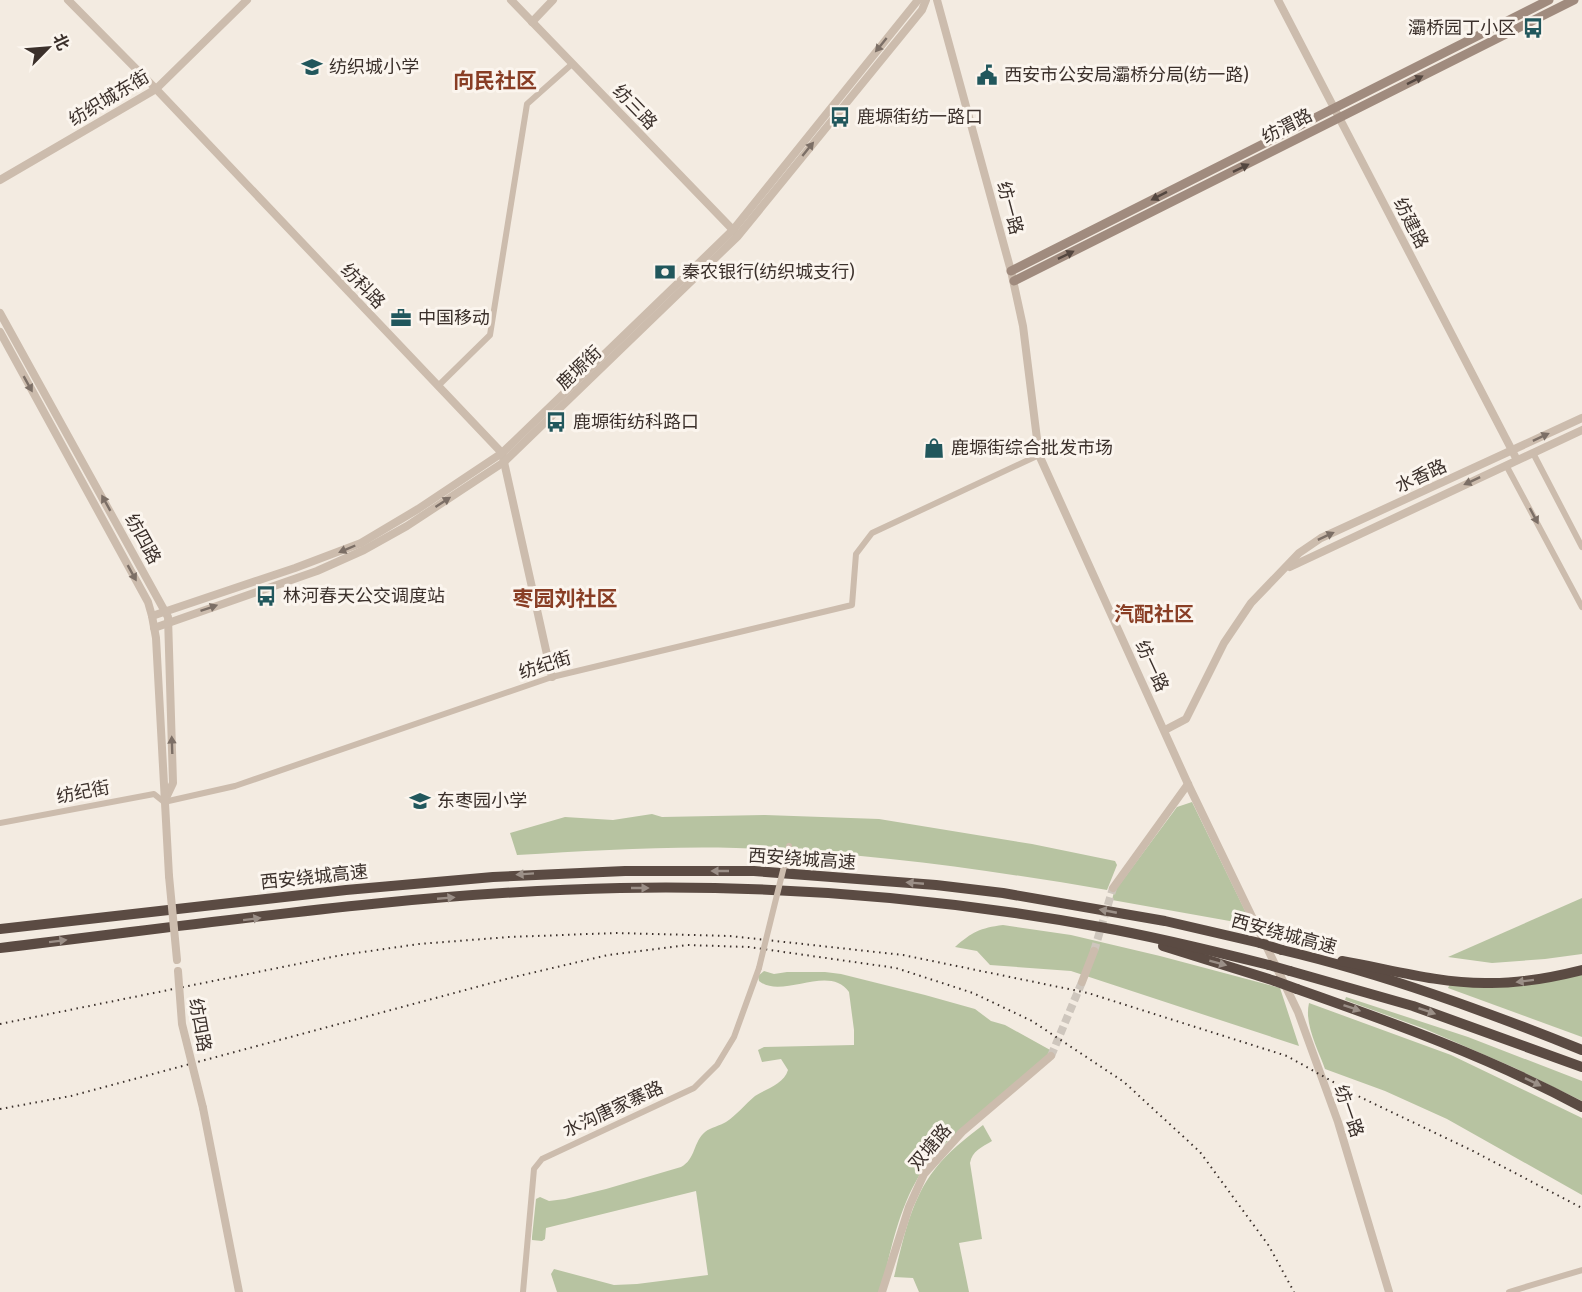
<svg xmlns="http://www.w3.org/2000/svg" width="1582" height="1292" font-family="'Fira Sans Condensed','Noto Sans SC',sans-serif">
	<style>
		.green { fill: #b7c3a1 }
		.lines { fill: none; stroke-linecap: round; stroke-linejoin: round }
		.tertiary-tunnel { stroke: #cec6bd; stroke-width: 8; stroke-dasharray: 8 4; stroke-linecap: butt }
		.minor { stroke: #ccbcad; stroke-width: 6 }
		.tertiary { stroke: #ccbcad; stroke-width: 8 }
		.secondary { stroke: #a08b7e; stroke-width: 9 }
		.motorway { stroke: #5b4b43; stroke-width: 10 }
		.rail { stroke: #3b302b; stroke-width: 2; stroke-dasharray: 1.5 4.5; stroke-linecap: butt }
		.minor-bridge { stroke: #ccbcad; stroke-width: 6 }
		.tertiary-bridge { stroke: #ccbcad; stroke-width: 8 }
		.motorway-bridge { stroke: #5b4b43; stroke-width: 10 }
		.oneway { fill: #7c6f66 }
		.oneway2 { fill: #544740 }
		.oneway3 { fill: #9b8f87 }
		.labels { text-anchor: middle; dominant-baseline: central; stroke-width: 6; stroke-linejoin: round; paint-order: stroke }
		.poi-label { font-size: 18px; fill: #3b302b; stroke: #fbf5ee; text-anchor: start }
		.street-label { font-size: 18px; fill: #3b302b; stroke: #fbf5ee }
		.neighbourhood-label { font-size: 20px; font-weight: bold; fill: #893e25; stroke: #fbf5ee }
		.quarter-label { font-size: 21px; font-weight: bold; fill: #893e25; stroke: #fbf5ee }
	</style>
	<rect width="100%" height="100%" fill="#f3ebe1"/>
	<g class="green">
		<polygon points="1192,802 1252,925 1112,900 1114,892 1177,807"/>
		<path d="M652,814L662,817L765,815L879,819L1032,844L1115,861L1117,865L1107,890C984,869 861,852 736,848C663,846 590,851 517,855L510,833L565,817L613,820Z"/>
		<polygon points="1582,898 1582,954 1545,959 1492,963 1448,957"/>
		<path d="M1003,925L1071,935L1160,956L1280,988L1299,1046L1071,971L990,965L977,951L955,947C972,932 980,928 1003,925Z"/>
		<path d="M764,971L774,974L787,972H825L841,974L925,995L975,1009L991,1021L1005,1025L1052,1051C1034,1077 1006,1095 981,1114C962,1129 941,1145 927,1164C900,1201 891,1248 881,1292H557L551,1274L554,1269L614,1285L637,1284L708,1275L696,1191L546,1228L545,1239L542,1241L532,1240V1237L536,1199L540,1197L549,1201L565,1199L606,1189L681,1167C696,1159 693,1142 705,1132C711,1127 720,1126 726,1122C737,1115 745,1104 755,1096C766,1089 784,1084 788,1070L781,1059L762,1062L758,1050L764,1047L854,1045V1030L849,992C829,963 782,1000 759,981L758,976Z"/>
		<polygon points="1582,975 1582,1037 1448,988 1450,984"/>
		<polygon points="1346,997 1468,1037 1582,1081 1582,1101 1515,1068 1425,1029 1345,1000"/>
		<path d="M1309,1003L1451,1055L1582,1118V1195L1447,1119L1385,1091L1325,1069C1318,1049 1304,1024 1309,1003Z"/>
		<path d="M983,1125L992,1141C982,1147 972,1151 970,1163L982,1239L959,1243L969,1292H919L913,1278L894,1277C903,1240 911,1199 935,1169C948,1152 966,1138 983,1125Z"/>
	</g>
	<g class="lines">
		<g class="tertiary-tunnel">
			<polyline points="1094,951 1113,888"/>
			<polyline points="1051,1056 1082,982"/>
		</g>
		<g class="minor">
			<polyline points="438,386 490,335 527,104 572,64"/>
			<polyline points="1533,453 1582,547"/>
			<polyline points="1506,465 1582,607"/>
			<polyline points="0,823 154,794 164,802 235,786 552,677 852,605 856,554 872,533 1039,455"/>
			<polyline points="523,1292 534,1169 542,1159 694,1088 717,1065 734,1037 759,968"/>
			<polyline points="1509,1292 1582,1270"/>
		</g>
		<g class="tertiary">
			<polyline points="68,0 156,89 502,453 552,677"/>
			<polyline points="511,0 735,232"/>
			<polyline points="937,0 1011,271 1023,326 1039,455 1188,784 1298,1012 1338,1122 1389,1292"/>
			<polyline points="1278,0 1517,460"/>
			<polyline points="532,22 553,0"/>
			<polyline points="0,180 156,89 247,0"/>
			<polyline points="0,313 168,617 173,783 165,800"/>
			<polyline points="0,332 148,602 152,616 156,638 169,876"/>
			<polyline points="1290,567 1582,430"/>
			<polyline points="152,616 295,568 361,543 418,509 502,453 733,230 918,0"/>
			<polyline points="154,628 317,571 364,550 407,526 504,462 738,236 922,10 926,0"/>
			<polyline points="1165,730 1186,719 1224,643 1251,603 1299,553 1321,538 1582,418"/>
			<polyline points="1113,888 1188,784"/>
			<polyline points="1082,982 1094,951"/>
			<polyline points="203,1108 239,1292"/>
			<polyline points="882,1292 909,1207 924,1174 962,1132 1051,1056"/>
		</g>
		<g class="secondary">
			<polyline points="1011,271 1549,0"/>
			<polyline points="1014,281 1574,0"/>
		</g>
		<g class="motorway">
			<polyline points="0,929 346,890 493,877 625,871 754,871 936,885 1003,893 1165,921 1260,943"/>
			<polyline points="1163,946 1275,981"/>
			<path d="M0,948C204,924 414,892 620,888C780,885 942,898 1100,927C1156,937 1213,951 1269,965"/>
			<path d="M1282,950C1384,974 1485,1011 1582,1050"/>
			<path d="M1342,961C1389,969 1437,983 1485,983C1518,984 1550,978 1582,970"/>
			<polyline points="1290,971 1413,1006 1582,1067"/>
			<path d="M1297,989C1394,1023 1491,1058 1582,1107"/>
		</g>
		<g class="rail">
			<polyline points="0,1024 342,955 419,944 509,937 616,933 730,936 903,955 1088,993 1287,1056 1360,1097 1471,1150 1582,1208"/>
			<polyline points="0,1109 71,1096 510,978 608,955 687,945 749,947 896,968 973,993 1032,1021 1124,1082 1200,1152 1269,1246 1294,1292"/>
		</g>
		<polyline class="minor-bridge" points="759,968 789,846"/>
		<g class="tertiary-bridge">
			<polyline points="169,876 177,960"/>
			<polyline points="178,971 182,1024 203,1108"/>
		</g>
		<g class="motorway-bridge">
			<polyline points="1260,943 1282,950"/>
			<polyline points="1269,965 1290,971"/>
			<polyline points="1275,981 1297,989"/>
		</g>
	</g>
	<defs><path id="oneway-solid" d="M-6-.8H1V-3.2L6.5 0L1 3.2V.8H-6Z" transform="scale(1.5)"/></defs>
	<g class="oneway">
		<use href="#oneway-solid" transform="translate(881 45) rotate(129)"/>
		<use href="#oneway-solid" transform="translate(808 149) rotate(-51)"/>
		<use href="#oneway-solid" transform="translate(28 384) rotate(61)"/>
		<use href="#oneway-solid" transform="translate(1541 437) rotate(-25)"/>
		<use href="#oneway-solid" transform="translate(1472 481) rotate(155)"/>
		<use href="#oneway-solid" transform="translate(443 502) rotate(-33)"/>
		<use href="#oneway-solid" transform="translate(106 503) rotate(-119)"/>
		<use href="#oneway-solid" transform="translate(1534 516) rotate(62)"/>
		<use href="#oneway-solid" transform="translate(1326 536) rotate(-25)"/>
		<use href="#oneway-solid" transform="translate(347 549) rotate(157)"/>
		<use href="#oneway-solid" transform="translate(132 573) rotate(61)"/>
		<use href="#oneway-solid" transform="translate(209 608) rotate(-19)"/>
		<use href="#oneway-solid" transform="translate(172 745) rotate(-92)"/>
	</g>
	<g class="oneway2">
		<use href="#oneway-solid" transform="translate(1415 80) rotate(-27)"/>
		<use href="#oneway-solid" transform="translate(1241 168) rotate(-26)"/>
		<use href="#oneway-solid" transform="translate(1159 196) rotate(153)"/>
		<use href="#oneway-solid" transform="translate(1066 255) rotate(-26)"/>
	</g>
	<g class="oneway3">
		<use href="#oneway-solid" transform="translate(720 871) rotate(-180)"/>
		<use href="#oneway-solid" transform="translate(525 874) rotate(176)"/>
		<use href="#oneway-solid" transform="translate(915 883) rotate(-175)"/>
		<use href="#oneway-solid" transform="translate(640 888)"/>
		<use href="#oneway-solid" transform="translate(446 898) rotate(-5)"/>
		<use href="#oneway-solid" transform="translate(1108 911) rotate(-169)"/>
		<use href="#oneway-solid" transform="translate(252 919) rotate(-7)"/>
		<use href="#oneway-solid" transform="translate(58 941) rotate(-7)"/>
		<use href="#oneway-solid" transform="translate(1218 963) rotate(15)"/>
		<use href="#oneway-solid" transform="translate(1525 981) rotate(173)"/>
		<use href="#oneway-solid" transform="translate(1352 1008) rotate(19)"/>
		<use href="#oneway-solid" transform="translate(1427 1011) rotate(19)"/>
		<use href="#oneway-solid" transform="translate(1533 1082) rotate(26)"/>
	</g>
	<defs>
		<g id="bus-bare" transform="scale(1.62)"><path d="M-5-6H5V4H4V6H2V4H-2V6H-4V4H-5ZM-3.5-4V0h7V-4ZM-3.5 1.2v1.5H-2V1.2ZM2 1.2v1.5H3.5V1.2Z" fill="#21575c" stroke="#fbf5ee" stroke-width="2.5" paint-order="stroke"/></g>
		<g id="school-bare" transform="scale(1.62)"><path d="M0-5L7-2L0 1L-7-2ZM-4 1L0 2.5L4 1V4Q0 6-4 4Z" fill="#21575c" stroke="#fbf5ee" stroke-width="2.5" paint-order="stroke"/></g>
		<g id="civic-bare" transform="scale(1.62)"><path d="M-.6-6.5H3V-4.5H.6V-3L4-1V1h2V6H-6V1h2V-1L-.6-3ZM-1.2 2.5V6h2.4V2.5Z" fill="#21575c" stroke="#fbf5ee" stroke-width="2.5" paint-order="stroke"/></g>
		<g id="bank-bare" transform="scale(1.62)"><path d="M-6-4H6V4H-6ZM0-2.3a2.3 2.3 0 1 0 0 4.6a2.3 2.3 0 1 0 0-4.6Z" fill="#21575c" stroke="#fbf5ee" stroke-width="2.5" paint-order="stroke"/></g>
		<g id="office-bare" transform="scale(1.62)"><path d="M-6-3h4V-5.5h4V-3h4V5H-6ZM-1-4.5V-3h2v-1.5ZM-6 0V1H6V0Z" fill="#21575c" stroke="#fbf5ee" stroke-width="2.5" paint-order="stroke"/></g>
		<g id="shop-bare" transform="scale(1.62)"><path d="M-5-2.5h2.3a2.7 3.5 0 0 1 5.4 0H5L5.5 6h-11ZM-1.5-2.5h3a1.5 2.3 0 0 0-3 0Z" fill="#21575c" stroke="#fbf5ee" stroke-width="2.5" paint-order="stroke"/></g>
	</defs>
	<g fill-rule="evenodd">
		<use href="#bus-bare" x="1533" y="28"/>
		<use href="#school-bare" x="312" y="67"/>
		<use href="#civic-bare" x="987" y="75"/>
		<use href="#bus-bare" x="840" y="117"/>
		<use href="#bank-bare" x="665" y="272"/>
		<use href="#office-bare" x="401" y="318"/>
		<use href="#bus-bare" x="556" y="422"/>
		<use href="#shop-bare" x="934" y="448"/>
		<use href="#bus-bare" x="266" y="596"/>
		<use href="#school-bare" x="420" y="801"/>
	</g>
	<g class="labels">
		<g class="poi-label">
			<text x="1516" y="28" text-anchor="end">灞桥园丁小区</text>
			<text x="329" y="67">纺织城小学</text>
			<text x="1004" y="75">西安市公安局灞桥分局(纺一路)</text>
			<text x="857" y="117">鹿塬街纺一路口</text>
			<text x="682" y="272">秦农银行(纺织城支行)</text>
			<text x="418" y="318">中国移动</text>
			<text x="573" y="422">鹿塬街纺科路口</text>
			<text x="951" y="448">鹿塬街综合批发市场</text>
			<text x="283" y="596">林河春天公交调度站</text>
			<text x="437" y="801">东枣园小学</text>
		</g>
		<g class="street-label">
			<text transform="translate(109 98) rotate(-31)">纺织城东街</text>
			<text transform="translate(635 107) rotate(46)">纺三路</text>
			<text transform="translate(1287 126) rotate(-27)">纺渭路</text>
			<text transform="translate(1010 208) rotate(75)">纺一路</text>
			<text transform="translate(1411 223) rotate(63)">纺建路</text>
			<text transform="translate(363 286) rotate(46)">纺科路</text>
			<text transform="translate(579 368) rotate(-44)">鹿塬街</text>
			<text transform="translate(1421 476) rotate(-25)">水香路</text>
			<text transform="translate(143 539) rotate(61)">纺四路</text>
			<text transform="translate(545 665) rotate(-17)">纺纪街</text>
			<text transform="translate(1152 666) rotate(65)">纺一路</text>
			<text transform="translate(83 792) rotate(-11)">纺纪街</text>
			<text transform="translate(802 859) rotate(4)">西安绕城高速</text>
			<text transform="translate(314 877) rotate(-6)">西安绕城高速</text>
			<text transform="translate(1284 934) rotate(15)">西安绕城高速</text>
			<text transform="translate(200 1025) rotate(80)">纺四路</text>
			<text transform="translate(613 1109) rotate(-25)">水沟唐家寨路</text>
			<text transform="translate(1349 1111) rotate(71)">纺一路</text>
			<text transform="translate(930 1147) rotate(-50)">双塘路</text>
		</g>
		<g class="neighbourhood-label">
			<text x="1154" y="614">汽配社区</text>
		</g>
		<g class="quarter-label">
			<text x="495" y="81">向民社区</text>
			<text x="565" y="599">枣园刘社区</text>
		</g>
	</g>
	<g transform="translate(48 48) rotate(65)" stroke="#fbf5ee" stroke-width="4.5" paint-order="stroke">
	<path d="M0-4.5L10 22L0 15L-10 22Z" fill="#3b302b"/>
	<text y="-9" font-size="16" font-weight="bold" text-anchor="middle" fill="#3b302b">北</text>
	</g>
</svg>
